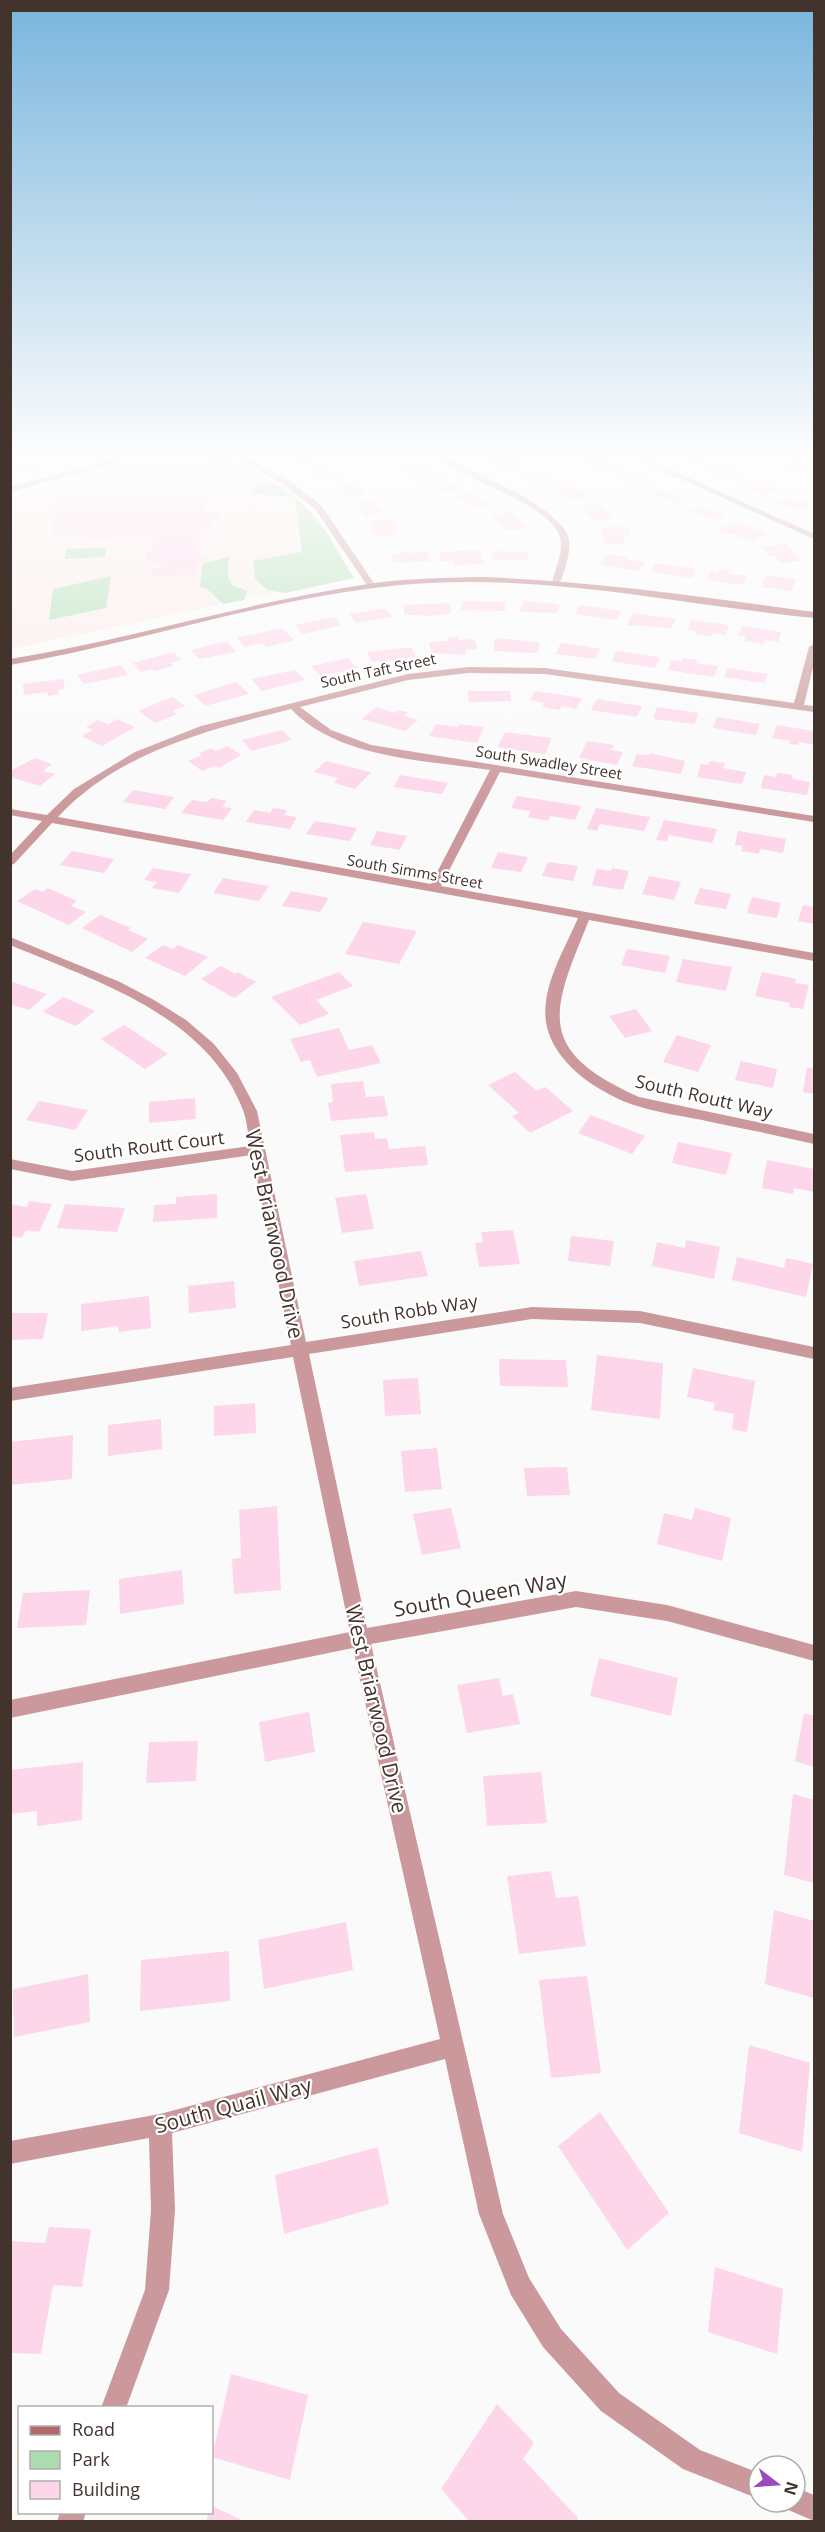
<svg xmlns="http://www.w3.org/2000/svg" width="825" height="2532" font-family="'Open Sans',sans-serif">
	<style>
		.education { fill: #fbece7 }
		.green { fill: #addcb2 }
		.building { fill: #fdd6e9 }
		.lines { fill: none; stroke-linecap: round; stroke-linejoin: round }
		.street { fill: #cb989b; fill-rule: evenodd }
		.secondary { fill: #b1696e; fill-rule: evenodd }
		.labels { text-anchor: middle; dominant-baseline: central; stroke-width: 4.5; stroke-linejoin: round; paint-order: stroke }
		.far-street-label { font-size: 15px; fill: #42342c; stroke: #fff }
		.street-label { font-size: 18px; fill: #42342c; stroke: #fff }
		.near-street-label { font-size: 21px; fill: #42342c; stroke: #fff }
	</style>
	<rect width="100%" height="100%" fill="#fafafa"/>
	<polygon class="education" points="157,458 230,458 288,490 321,522 351,577 11,649 11,498"/>
	<g class="green">
		<path d="M274,484C314,504 331,541 354,578L285,593L267,590L255,578L253,561L302,552L295,498L252,493L251,490L259,485Z"/>
		<polygon points="106,548 105,557 65,559 66,549"/>
		<polygon points="232,556 228,560 228,577 232,585 247,591 244,600 223,604 206,588 200,587 202,564"/>
		<polygon points="111,576 106,608 49,620 53,589"/>
	</g>
	<g class="building">
		<polygon points="212,458 223,458 246,471 233,475 206,460"/>
		<polygon points="284,458 309,458 314,461 300,465"/>
		<polygon points="493,458 514,458 519,460 514,462 523,465 511,470 486,461"/>
		<polygon points="593,458 599,458 623,468 610,473 583,462"/>
		<polygon points="680,458 703,458 709,461 697,465"/>
		<polygon points="795,459 814,464 814,474 779,465"/>
		<polygon points="17,461 23,464 32,461 41,466 10,475 10,463"/>
		<polygon points="411,462 425,468 431,472 420,477 397,468"/>
		<polygon points="717,463 736,469 732,470 745,475 731,481 704,468"/>
		<polygon points="323,467 342,475 328,480 309,472"/>
		<polygon points="211,470 224,477 211,481 198,474"/>
		<polygon points="533,471 554,481 541,485 520,475"/>
		<polygon points="631,473 654,483 640,488 617,477"/>
		<polygon points="440,477 461,488 447,493 421,483"/>
		<polygon points="755,479 767,483 764,485 776,490 764,495 739,485"/>
		<polygon points="353,482 367,494 350,497 337,485"/>
		<polygon points="570,485 591,496 571,502 551,490"/>
		<polygon points="662,489 689,499 677,504 650,494"/>
		<polygon points="469,493 492,503 479,508 455,498"/>
		<polygon points="106,494 106,498 204,497 203,512 219,512 219,519 213,519 213,529 199,530 199,558 206,557 210,562 198,564 197,574 158,577 152,576 152,569 162,567 155,561 145,561 146,551 152,551 153,536 84,539 85,534 51,535 58,500 90,499 90,495"/>
		<polygon points="788,497 813,505 802,511 777,503"/>
		<polygon points="373,500 383,513 366,516 355,503"/>
		<polygon points="599,504 613,519 594,521 580,506"/>
		<polygon points="700,505 726,515 715,520 688,511"/>
		<polygon points="510,512 526,528 505,531 490,515"/>
		<polygon points="392,519 397,527 392,528 397,535 378,537 368,521"/>
		<polygon points="736,521 767,533 751,541 719,529"/>
		<polygon points="601,527 628,527 630,535 624,535 625,544 604,544"/>
		<polygon points="788,544 801,561 780,563 775,556 768,556 761,546"/>
		<polygon points="480,550 484,564 455,565 454,561 441,561 439,552"/>
		<polygon points="407,551 408,553 427,552 430,561 394,563 391,555"/>
		<polygon points="492,551 528,552 528,560 491,559"/>
		<polygon points="606,554 627,557 626,559 645,562 639,571 610,567 600,564"/>
		<polygon points="655,563 696,569 692,578 651,572"/>
		<polygon points="719,569 730,571 729,574 747,576 744,585 707,580 710,571 718,573"/>
		<polygon points="766,575 796,579 792,591 761,587"/>
		<polygon points="462,601 506,602 505,611 461,610"/>
		<polygon points="524,601 560,604 557,613 520,612"/>
		<polygon points="449,603 451,613 423,617 422,615 405,615 403,605"/>
		<polygon points="580,605 621,611 616,620 575,614"/>
		<polygon points="385,608 392,617 356,623 349,614"/>
		<polygon points="633,613 676,619 671,628 627,625"/>
		<polygon points="334,617 342,625 303,634 295,625"/>
		<polygon points="692,620 729,625 726,635 713,633 711,637 695,634 696,631 687,630"/>
		<polygon points="742,626 781,632 778,642 765,640 764,644 744,641 746,636 738,635"/>
		<polygon points="282,628 294,640 266,647 263,643 245,647 237,638"/>
		<polygon points="458,637 458,640 475,639 477,649 465,650 466,655 431,653 429,642 448,641 447,638"/>
		<polygon points="495,638 539,642 538,653 493,651"/>
		<polygon points="227,641 236,652 199,659 191,650"/>
		<polygon points="561,643 584,646 600,649 595,659 555,654"/>
		<polygon points="411,647 416,657 372,662 367,652"/>
		<polygon points="617,651 660,657 655,668 611,661"/>
		<polygon points="174,652 182,660 170,663 173,666 155,671 152,669 141,672 133,663"/>
		<polygon points="348,658 358,668 321,676 311,666"/>
		<polygon points="683,658 697,660 696,663 718,666 714,677 668,670 672,660 682,661"/>
		<polygon points="121,665 128,675 84,684 77,675"/>
		<polygon points="728,668 768,674 764,683 724,677"/>
		<polygon points="295,670 305,680 262,691 251,679"/>
		<polygon points="63,679 65,689 58,690 59,694 48,696 47,692 24,695 23,684"/>
		<polygon points="236,682 249,694 205,706 194,695"/>
		<polygon points="468,691 510,691 511,701 469,702"/>
		<polygon points="535,691 582,698 576,709 561,706 560,710 542,707 545,703 530,700"/>
		<polygon points="172,697 185,706 172,711 177,714 156,723 138,711"/>
		<polygon points="597,699 642,706 637,717 591,710"/>
		<polygon points="376,707 395,713 398,710 408,712 404,716 418,720 405,731 362,719"/>
		<polygon points="657,707 698,713 695,724 653,719"/>
		<polygon points="717,717 760,724 756,735 713,728"/>
		<polygon points="118,719 135,727 102,746 81,736 93,730 86,727 98,720 108,724"/>
		<polygon points="436,724 458,727 459,724 484,727 477,743 429,736"/>
		<polygon points="777,725 814,731 814,745 799,742 798,745 789,744 790,741 772,738"/>
		<polygon points="282,730 292,740 251,751 242,740"/>
		<polygon points="505,732 552,738 545,754 497,747"/>
		<polygon points="587,741 614,745 611,750 623,752 617,765 579,758"/>
		<polygon points="228,746 241,755 219,768 215,766 202,771 188,761 202,755 199,753 211,748 216,751"/>
		<polygon points="650,753 685,761 681,774 632,766 637,754 649,755"/>
		<polygon points="35,758 52,764 43,771 55,774 40,786 10,777 10,771"/>
		<polygon points="326,761 371,772 355,789 334,783 338,778 314,772"/>
		<polygon points="710,761 725,763 723,768 746,772 742,784 697,777 701,764 708,765"/>
		<polygon points="777,773 793,775 792,779 810,782 807,795 761,788 764,775 776,777"/>
		<polygon points="400,775 448,783 442,794 394,787"/>
		<polygon points="133,790 174,797 165,809 123,802"/>
		<polygon points="517,796 581,806 575,820 550,816 548,821 528,817 531,811 511,808"/>
		<polygon points="211,798 227,801 222,807 232,808 223,820 181,813 192,800 207,802"/>
		<polygon points="273,808 287,810 284,815 297,817 290,829 246,822 254,810 270,813"/>
		<polygon points="596,808 650,817 644,831 600,824 597,831 587,829"/>
		<polygon points="664,820 717,829 712,843 669,835 667,841 656,840"/>
		<polygon points="315,821 357,828 350,841 306,834"/>
		<polygon points="377,831 407,836 400,850 370,845"/>
		<polygon points="738,831 786,839 783,853 760,849 759,854 741,851 743,846 735,845"/>
		<polygon points="72,851 114,859 104,873 60,865"/>
		<polygon points="498,852 528,857 521,872 491,868"/>
		<polygon points="548,862 578,866 573,881 542,876"/>
		<polygon points="153,868 191,874 179,893 152,888 157,882 144,880"/>
		<polygon points="612,868 629,871 623,890 592,885 597,869 611,871"/>
		<polygon points="649,876 681,882 674,900 642,894"/>
		<polygon points="223,878 269,886 259,901 213,893"/>
		<polygon points="48,888 77,901 71,906 86,912 69,925 17,901 35,889 42,892"/>
		<polygon points="700,888 731,894 726,909 694,904"/>
		<polygon points="291,891 329,898 320,912 282,906"/>
		<polygon points="752,897 781,903 777,918 747,913"/>
		<polygon points="803,905 814,907 814,924 798,921"/>
		<polygon points="100,915 131,928 128,930 148,939 132,952 82,928"/>
		<polygon points="363,922 417,931 399,964 345,954"/>
		<polygon points="163,945 173,949 178,945 208,957 185,976 145,958"/>
		<polygon points="627,949 670,956 665,973 621,965"/>
		<polygon points="683,959 732,967 726,991 676,982"/>
		<polygon points="221,966 235,974 238,972 256,982 234,998 201,979"/>
		<polygon points="339,972 353,986 316,1000 329,1014 300,1025 271,997"/>
		<polygon points="762,972 796,979 795,983 809,985 803,1009 789,1007 790,1003 755,996"/>
		<polygon points="10,981 47,994 29,1010 10,1004"/>
		<polygon points="63,997 95,1011 76,1026 43,1012"/>
		<polygon points="636,1009 652,1031 625,1038 609,1016"/>
		<polygon points="124,1025 168,1054 145,1069 101,1039"/>
		<polygon points="339,1028 349,1050 372,1045 381,1063 317,1077 310,1060 301,1062 290,1039"/>
		<polygon points="677,1035 711,1045 698,1072 663,1062"/>
		<polygon points="741,1061 777,1069 773,1088 735,1080"/>
		<polygon points="807,1067 814,1069 814,1094 803,1092"/>
		<polygon points="515,1072 537,1091 545,1087 573,1111 530,1133 512,1116 519,1113 488,1085"/>
		<polygon points="363,1081 366,1097 384,1096 388,1116 331,1121 328,1103 333,1102 331,1084"/>
		<polygon points="195,1098 196,1119 149,1123 149,1102"/>
		<polygon points="39,1101 88,1110 75,1130 26,1120"/>
		<polygon points="591,1115 645,1136 632,1154 578,1133"/>
		<polygon points="374,1132 375,1139 387,1138 389,1149 425,1146 428,1165 345,1172 340,1135"/>
		<polygon points="678,1142 732,1153 726,1175 672,1163"/>
		<polygon points="767,1160 814,1169 814,1192 794,1188 793,1194 762,1188"/>
		<polygon points="217,1194 217,1218 153,1222 154,1205 176,1204 176,1197"/>
		<polygon points="366,1194 374,1229 342,1233 335,1198"/>
		<polygon points="29,1201 52,1204 39,1232 26,1230 22,1238 10,1236 10,1204 27,1207"/>
		<polygon points="65,1204 125,1208 117,1232 57,1228"/>
		<polygon points="513,1230 520,1264 479,1267 475,1243 483,1242 481,1232"/>
		<polygon points="571,1236 614,1241 610,1266 568,1261"/>
		<polygon points="686,1240 720,1247 714,1279 652,1266 657,1242 685,1248"/>
		<polygon points="421,1251 428,1276 359,1286 354,1261"/>
		<polygon points="737,1257 784,1268 786,1258 813,1264 806,1297 732,1280"/>
		<polygon points="234,1281 236,1308 189,1313 188,1286"/>
		<polygon points="149,1296 151,1328 119,1332 118,1326 81,1331 81,1304"/>
		<polygon points="10,1313 48,1313 43,1339 10,1340"/>
		<polygon points="597,1355 663,1363 660,1419 591,1410"/>
		<polygon points="499,1359 566,1360 568,1387 500,1386"/>
		<polygon points="693,1368 755,1381 747,1432 732,1429 734,1414 713,1410 715,1403 687,1397"/>
		<polygon points="418,1378 421,1414 385,1416 383,1380"/>
		<polygon points="255,1403 256,1433 214,1436 214,1406"/>
		<polygon points="161,1419 162,1449 108,1456 108,1425"/>
		<polygon points="73,1435 72,1479 10,1485 10,1442"/>
		<polygon points="437,1448 442,1489 405,1492 401,1451"/>
		<polygon points="567,1467 570,1495 527,1496 524,1468"/>
		<polygon points="277,1506 281,1590 234,1594 232,1559 241,1558 239,1510"/>
		<polygon points="451,1508 461,1548 422,1555 413,1514"/>
		<polygon points="695,1508 731,1518 722,1561 657,1544 664,1513 692,1520"/>
		<polygon points="182,1570 184,1604 120,1614 119,1579"/>
		<polygon points="90,1590 86,1625 17,1628 23,1593"/>
		<polygon points="599,1658 678,1678 671,1716 590,1696"/>
		<polygon points="499,1678 503,1696 513,1694 520,1724 467,1733 457,1685"/>
		<polygon points="309,1712 315,1752 265,1762 259,1722"/>
		<polygon points="804,1713 814,1716 814,1767 795,1761"/>
		<polygon points="198,1741 196,1781 146,1783 149,1742"/>
		<polygon points="83,1762 82,1820 37,1826 37,1811 10,1814 10,1770"/>
		<polygon points="541,1772 547,1823 487,1826 483,1776"/>
		<polygon points="793,1794 814,1800 814,1883 784,1875"/>
		<polygon points="551,1871 556,1898 578,1896 586,1946 519,1954 507,1876"/>
		<polygon points="774,1910 814,1921 814,1998 765,1984"/>
		<polygon points="346,1922 353,1970 264,1989 258,1940"/>
		<polygon points="229,1951 230,2001 140,2011 141,1960"/>
		<polygon points="88,1974 90,2022 14,2037 13,1989"/>
		<polygon points="587,1976 601,2073 551,2078 539,1980"/>
		<polygon points="749,2045 810,2063 802,2152 739,2133"/>
		<polygon points="600,2112 669,2213 627,2250 558,2146"/>
		<polygon points="378,2147 389,2204 284,2234 275,2175"/>
		<polygon points="49,2227 91,2229 82,2287 53,2285 41,2354 10,2353 10,2241 45,2243"/>
		<polygon points="715,2267 783,2289 777,2354 708,2332"/>
		<polygon points="231,2374 308,2395 290,2480 212,2457"/>
		<polygon points="497,2404 534,2443 523,2459 578,2518 576,2522 470,2522 441,2489"/>
		<polygon points="212,2506 246,2522 206,2522 209,2512 212,2512"/>
	</g>
	<g class="lines">
		<g class="street">
			<polygon points="117,458 131,458 10,492 10,487"/>
			<polygon points="239,458 249,458 290,481 321,505 376,586 375,588 369,588 315,509 284,485"/>
			<path d="M435,458H446C474,472 562,508 569,539C571,553 564,573 559,585L552,583C555,570 564,551 560,537C549,503 463,479 435,458Z"/>
			<polygon points="634,458 645,458 814,534 814,539"/>
			<path d="M814,644V663L804,705L814,706V712L545,674L468,673L408,680L300,707L331,730L371,745L814,816V822L500,772L441,886L814,953V961L589,920C552,1011 533,1050 639,1097L814,1134V1144C780,1136 746,1129 711,1122C685,1116 656,1113 631,1104C596,1091 552,1062 546,1022C541,986 565,949 578,918L52,823L14,864L10,865V855L42,821L10,815V809L47,815L74,789L135,752L201,726L408,674L468,667L545,668L794,703L809,647ZM291,709C338,759 426,760 490,770L431,884L58,817C118,752 208,730 291,709Z"/>
			<path d="M10,937L120,982L154,1000L186,1020L214,1044L237,1073L257,1111L306,1342L532,1307L640,1311L814,1347V1359L640,1323L532,1319L309,1354L367,1628L576,1591L667,1605L814,1645V1661L667,1621L576,1607L371,1644L503,2214L529,2278L561,2329L619,2393L700,2450L759,2473V2499L683,2469L601,2411L543,2347L511,2295L479,2214L445,2059L172,2133L175,2210L169,2290L126,2408H101L145,2290L151,2210L149,2138L10,2164V2141L160,2114L440,2039L353,1648L10,1718V1700L350,1632L293,1357L10,1401V1388L291,1345L252,1155L72,1181L10,1169V1159L72,1171L250,1146C248,1134 247,1121 243,1110C207,1015 96,981 10,945Z"/>
			<polygon points="795,2487 814,2495 814,2521 786,2509 783,2502 795,2502"/>
			<polygon points="60,2512 86,2512 83,2522 57,2522"/>
		</g>
		<path class="secondary" d="M482,577C594,581 703,597 814,612V618C683,605 561,576 428,583C286,591 149,641 10,665V659C131,639 248,602 368,584C406,578 444,578 482,577Z"/>
	</g>
	<linearGradient id="sky" x2="0" y2="1"><stop stop-color="#79b5dd"/><stop offset="0.56" stop-color="#fdfdfd"/><stop offset="1" stop-color="#fdfdfd" stop-opacity="0"/></linearGradient>
	<rect width="825" height="813" fill="url(#sky)"/>
	<g class="labels">
		<g class="far-street-label">
			<text transform="translate(378 670) rotate(-12)">South Taft Street</text>
			<text transform="translate(549 762) rotate(9)">South Swadley Street</text>
			<text transform="translate(415 871) rotate(10)">South Simms Street</text>
		</g>
		<g class="street-label">
			<text transform="translate(704 1096) rotate(13)">South Routt Way</text>
			<text transform="translate(149 1146) rotate(-7)">South Routt Court</text>
			<text transform="translate(409 1311) rotate(-9)">South Robb Way</text>
		</g>
		<g class="near-street-label">
			<text transform="translate(275 1234) rotate(78)">West Briarwood Drive</text>
			<text transform="translate(480 1594) rotate(-10)">South Queen Way</text>
			<text transform="translate(377 1709) rotate(77)">West Briarwood Drive</text>
			<text transform="translate(233 2105) rotate(-15)">South Quail Way</text>
		</g>
	</g>
	<rect width="825" height="2532" fill="none" stroke="#42342c" stroke-width="24"/>
	<rect x="18" y="2406" width="195" height="108" fill="#ffffff" stroke="#b3aeab" stroke-width="1.5"/>
	<rect x="30" y="2426" width="30" height="9" fill="#b1696e" stroke="#b3aeab" stroke-width="1.5"/>
	<text x="72" y="2436" font-size="18" fill="#42342c">Road</text>
	<rect x="30" y="2451" width="30" height="18" fill="#addcb2" stroke="#b3aeab" stroke-width="1.5"/>
	<text x="72" y="2466" font-size="18" fill="#42342c">Park</text>
	<rect x="30" y="2481" width="30" height="18" fill="#fdd6e9" stroke="#b3aeab" stroke-width="1.5"/>
	<text x="72" y="2496" font-size="18" fill="#42342c">Building</text>
	<g transform="translate(777 2484) rotate(107)"><circle r="28" fill="#ffffff" stroke="#b3aeab" stroke-width="1.5"/>
	<path d="M0-4.5L10 22L0 15L-10 22Z" fill="#9a4aba"/>
	<text y="-9" font-size="16" font-weight="bold" text-anchor="middle" fill="#42342c">N</text>
	</g>
</svg>
